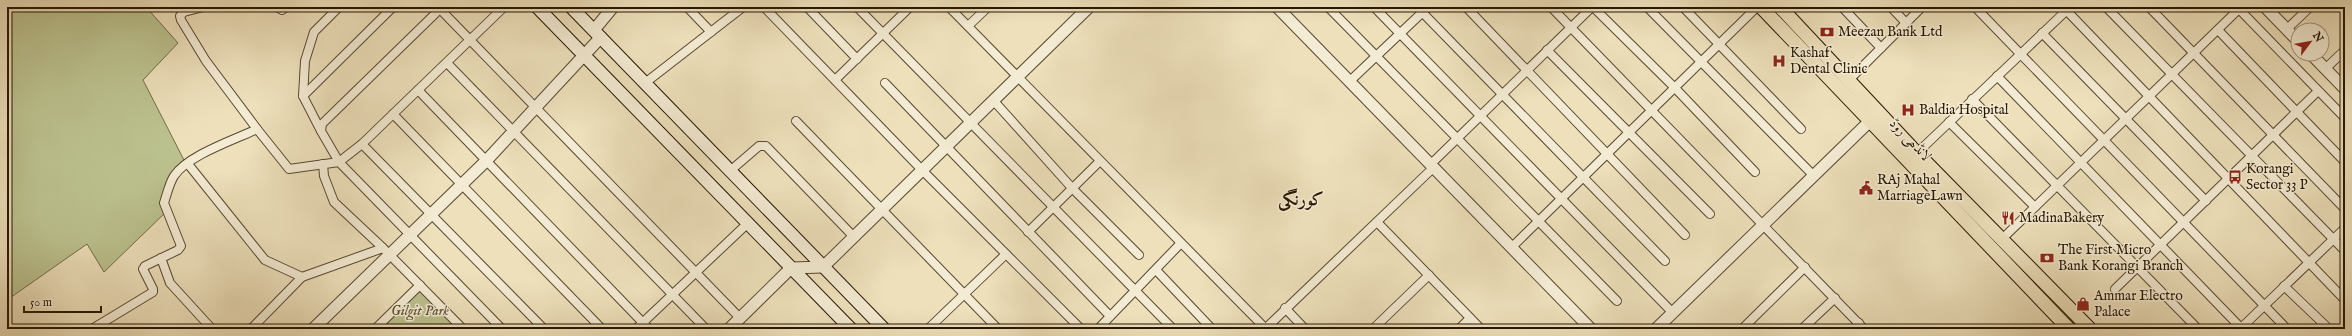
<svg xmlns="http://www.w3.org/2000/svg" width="2352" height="336" font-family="'IM FELL English',Amiri,serif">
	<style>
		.green { fill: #bbc18e; stroke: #716c48 }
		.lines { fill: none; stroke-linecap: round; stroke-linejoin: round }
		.minor-casing { stroke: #584830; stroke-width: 10 }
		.tertiary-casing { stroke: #584830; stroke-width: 13 }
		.secondary-casing { stroke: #271602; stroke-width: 14 }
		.primary-casing { stroke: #271602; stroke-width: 15 }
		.minor { stroke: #f3ebd3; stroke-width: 8 }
		.tertiary { stroke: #f3ebd3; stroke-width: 11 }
		.secondary { stroke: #f3ebd3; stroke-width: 12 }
		.primary { stroke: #ede0bb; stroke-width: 13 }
		.labels { text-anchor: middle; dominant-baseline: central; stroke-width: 3; stroke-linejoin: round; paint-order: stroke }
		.poi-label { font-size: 14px; fill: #271602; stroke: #f3ebd3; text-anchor: start }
		.street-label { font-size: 14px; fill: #271602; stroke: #f3ebd3 }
		.park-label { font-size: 14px; font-style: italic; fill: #5b5233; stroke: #f3ebd3 }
		.district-label { font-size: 18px; font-weight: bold; fill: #271602; stroke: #f3ebd3 }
	</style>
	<rect width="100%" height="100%" fill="#ede0bb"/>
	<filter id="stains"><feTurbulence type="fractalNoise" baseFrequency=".005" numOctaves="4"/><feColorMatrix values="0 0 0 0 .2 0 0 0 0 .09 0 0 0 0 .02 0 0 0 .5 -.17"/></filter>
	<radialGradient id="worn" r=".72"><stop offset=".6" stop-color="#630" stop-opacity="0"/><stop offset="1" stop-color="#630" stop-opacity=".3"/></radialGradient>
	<g class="green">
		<polygon points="7,7 146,7 178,43 143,80 185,162 163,203 167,211 104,272 87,244 7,300"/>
		<polygon points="420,285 463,329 375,329"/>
	</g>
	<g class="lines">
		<g class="minor-casing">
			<g id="minor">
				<polyline points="203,7 184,12 180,16 181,20 206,61 257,129"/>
				<polyline points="277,7 282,10 286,7"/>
				<polyline points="438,7 740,318"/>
				<polyline points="687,7 711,32"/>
				<polyline points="764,7 922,170 1081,329"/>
				<polyline points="807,7 857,59"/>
				<polyline points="857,7 1173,329"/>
				<polyline points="949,7 1265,328"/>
				<polyline points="1328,7 1617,301"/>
				<polyline points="1374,7 1673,313"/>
				<polyline points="1417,7 1665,261"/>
				<polyline points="1466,7 1685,235"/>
				<polyline points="1551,7 1864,329"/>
				<polyline points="1593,7 1675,88 1755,172"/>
				<polyline points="1647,7 1813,175"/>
				<polyline points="1683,7 1801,129"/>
				<polyline points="1842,7 1881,48"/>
				<polyline points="1891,7 1906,23"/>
				<polyline points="1975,7 2287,329"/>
				<polyline points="2106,7 2345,251"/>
				<polyline points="2149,7 2345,209"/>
				<polyline points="2237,7 2345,118"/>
				<polyline points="440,9 322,124 321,131 339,162 502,329"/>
				<polyline points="2066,10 2345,300"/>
				<polyline points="968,26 988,7"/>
				<polyline points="2287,29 2310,7"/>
				<polyline points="2218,30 2345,162"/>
				<polyline points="2042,33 2206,201"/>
				<polyline points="1547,50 1710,214"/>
				<polyline points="447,63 706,329"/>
				<polyline points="2325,69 2345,50"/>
				<polyline points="1997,76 2242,329"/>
				<polyline points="835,80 910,7"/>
				<polyline points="1849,80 1922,7"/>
				<polyline points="1350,81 1428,7"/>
				<polyline points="645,83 743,7"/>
				<polyline points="885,83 1110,316"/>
				<polyline points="418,90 649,329"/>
				<polyline points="303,96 393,7"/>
				<polyline points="1972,99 2198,329"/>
				<polyline points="993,100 1072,188 1139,255"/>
				<polyline points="393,114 602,329"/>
				<polyline points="796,121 998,329"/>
				<polyline points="1949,122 2035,207"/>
				<polyline points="321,131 303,96 305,61 314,32 339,7"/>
				<polyline points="362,144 544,329"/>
				<polyline points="1917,153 2069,8"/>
				<polyline points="188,164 265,260 302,277"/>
				<polyline points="323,164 324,176 334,202 383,248 463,329"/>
				<polyline points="1431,164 1592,7"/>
				<polyline points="730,171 759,146 766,146 854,237"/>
				<polyline points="1377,222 1481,329"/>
				<polyline points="1028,232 1100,161"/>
				<polyline points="2002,239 2241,7"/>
				<polyline points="1512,247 1757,7"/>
				<polyline points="161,258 170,283 212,329"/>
				<polyline points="1156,270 1212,329"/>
				<polyline points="2284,286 2329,329"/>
				<polyline points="2115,289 2318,91"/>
				<polyline points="1285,308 1305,329"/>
				<path d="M92,329L153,292V289L143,269L145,266L178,250L181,246L164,203C167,194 169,184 174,176C188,155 234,140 257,129L289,169L339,162L362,144L504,7"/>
				<polyline points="251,329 302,277 383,248"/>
				<polyline points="375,329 420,285"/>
				<polyline points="636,329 748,223"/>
				<polyline points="928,329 1006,254"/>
				<polyline points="1098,329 1181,243"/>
				<polyline points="1265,329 1434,167"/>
				<polyline points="1373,329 1429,275"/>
				<polyline points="1459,329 1470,318"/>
				<polyline points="1742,329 1805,267"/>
				<polyline points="1802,329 1835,298"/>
				<polyline points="1853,329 1859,323"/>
				<polyline points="2240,329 2345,228"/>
			</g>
		</g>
		<g class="tertiary-casing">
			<g id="tertiary">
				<polyline points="1277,7 1591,329"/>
				<polyline points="2265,7 2298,41"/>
				<polyline points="594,30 613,7"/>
				<polyline points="2311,54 2345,89"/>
				<polyline points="313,329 486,161 601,37"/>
				<polyline points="729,329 791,268 823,267 1089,7"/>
				<polyline points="1656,329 1870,121"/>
			</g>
		</g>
		<g class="secondary-casing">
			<g id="secondary">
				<polyline points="537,7 851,329"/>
				<polyline points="571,7 884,329"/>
			</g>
		</g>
		<g class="primary-casing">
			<g id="primary">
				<polyline points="1761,7 2069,329"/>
				<polyline points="1780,7 1912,148 2090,329"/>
			</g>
		</g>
		<use href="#minor" class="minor"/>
		<use href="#tertiary" class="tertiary"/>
		<use href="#secondary" class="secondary"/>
		<use href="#primary" class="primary"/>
	</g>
	<defs>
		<g id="bank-bare" transform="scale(1.08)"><path d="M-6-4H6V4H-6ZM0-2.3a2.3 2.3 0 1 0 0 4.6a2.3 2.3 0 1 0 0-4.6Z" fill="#8f2418" stroke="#f3ebd3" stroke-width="2.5" paint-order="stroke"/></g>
		<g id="hospital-bare" transform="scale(1.08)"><path d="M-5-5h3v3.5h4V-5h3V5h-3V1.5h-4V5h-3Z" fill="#8f2418" stroke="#f3ebd3" stroke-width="2.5" paint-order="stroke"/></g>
		<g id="bus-bare" transform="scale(1.08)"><path d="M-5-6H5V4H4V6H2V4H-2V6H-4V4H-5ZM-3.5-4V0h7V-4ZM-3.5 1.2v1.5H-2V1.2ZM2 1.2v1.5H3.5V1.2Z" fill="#8f2418" stroke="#f3ebd3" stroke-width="2.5" paint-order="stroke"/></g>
		<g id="civic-bare" transform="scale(1.08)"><path d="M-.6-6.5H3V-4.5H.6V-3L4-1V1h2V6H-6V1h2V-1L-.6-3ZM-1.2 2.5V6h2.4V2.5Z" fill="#8f2418" stroke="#f3ebd3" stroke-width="2.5" paint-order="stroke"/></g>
		<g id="restaurant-bare" transform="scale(1.08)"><path d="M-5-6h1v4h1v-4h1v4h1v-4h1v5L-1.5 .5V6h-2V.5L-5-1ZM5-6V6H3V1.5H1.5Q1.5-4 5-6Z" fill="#8f2418" stroke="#f3ebd3" stroke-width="2.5" paint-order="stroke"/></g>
		<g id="shop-bare" transform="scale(1.08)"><path d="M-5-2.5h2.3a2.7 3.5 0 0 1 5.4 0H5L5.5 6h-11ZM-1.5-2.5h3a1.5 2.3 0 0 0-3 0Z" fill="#8f2418" stroke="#f3ebd3" stroke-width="2.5" paint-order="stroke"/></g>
	</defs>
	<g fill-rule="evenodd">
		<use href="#bank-bare" x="1827" y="32"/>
		<use href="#hospital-bare" x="1779" y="61"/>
		<use href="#hospital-bare" x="1908" y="110"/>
		<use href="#bus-bare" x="2235" y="177"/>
		<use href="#civic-bare" x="1866" y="188"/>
		<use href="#restaurant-bare" x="2008" y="218"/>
		<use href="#bank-bare" x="2047" y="258"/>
		<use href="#shop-bare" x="2083" y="304"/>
	</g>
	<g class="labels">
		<g class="poi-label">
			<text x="1838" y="32">Meezan Bank Ltd</text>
			<text x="1790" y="53">Kashaf<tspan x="1790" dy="16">Dental Clinic</tspan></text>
			<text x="1919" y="110">Baldia Hospital</text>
			<text x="2246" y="169">Korangi<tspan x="2246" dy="16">Sector 33 P</tspan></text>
			<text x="1877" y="180">RAj Mahal<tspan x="1877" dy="16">MarriageLawn</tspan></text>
			<text x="2019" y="218">MadinaBakery</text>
			<text x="2058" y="250">The First Micro<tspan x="2058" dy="16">Bank Korangi Branch</tspan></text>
			<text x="2094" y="296">Ammar Electro<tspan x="2094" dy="16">Palace</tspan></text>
		</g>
		<g class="street-label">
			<text transform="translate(1910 140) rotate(46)">لانڈھی روڈ</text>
		</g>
		<g class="park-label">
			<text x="420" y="311">Gilgit Park</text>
		</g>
		<g class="district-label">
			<text x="1301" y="200">کورنگی</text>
		</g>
	</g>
	<rect width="2352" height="336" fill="none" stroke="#ede0bb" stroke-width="24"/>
	<rect x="8" y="8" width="2336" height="320" fill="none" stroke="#271602" stroke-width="2"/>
	<rect x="12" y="12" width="2328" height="312" fill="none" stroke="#271602"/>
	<g transform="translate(2310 42) rotate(58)"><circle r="19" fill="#f3ebd3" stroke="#a1967f"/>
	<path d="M0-3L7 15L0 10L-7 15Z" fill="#8f2418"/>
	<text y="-6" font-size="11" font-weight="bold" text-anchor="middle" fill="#271602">N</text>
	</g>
	<path d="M24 306v6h77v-6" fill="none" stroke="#271602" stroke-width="2"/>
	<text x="30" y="306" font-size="12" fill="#271602" stroke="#f3ebd3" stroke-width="3" paint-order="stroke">50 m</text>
	<rect width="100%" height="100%" filter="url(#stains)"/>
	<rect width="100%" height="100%" fill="url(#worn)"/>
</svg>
